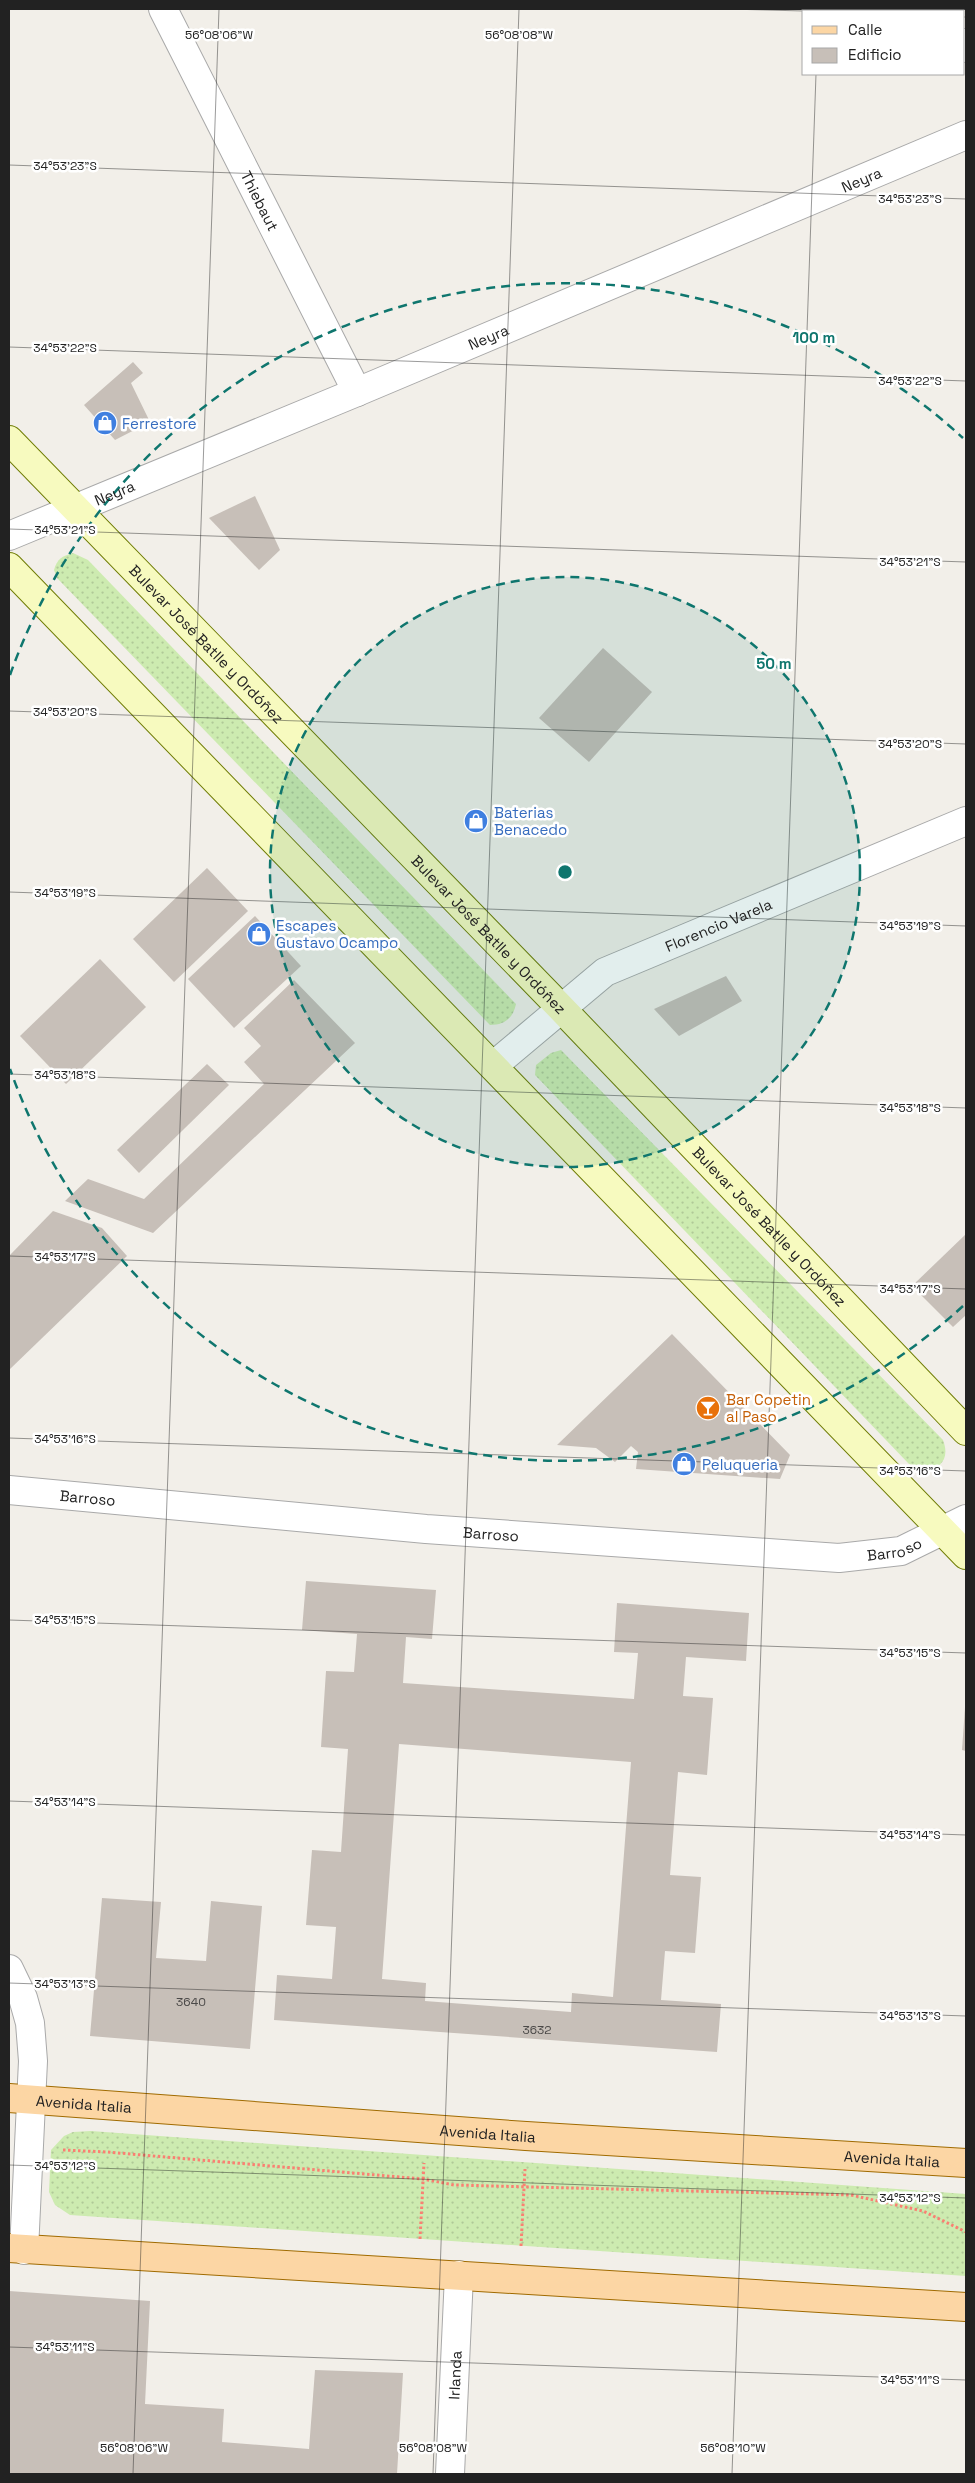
<svg xmlns="http://www.w3.org/2000/svg" width="975" height="2483" font-family="'Space Grotesk',sans-serif">
	<style>
		.grass { fill: url(#grass-dots) }
		.building { fill: #c7bfb8; fill-rule: evenodd }
		.lines { fill: none; stroke-linecap: round; stroke-linejoin: round }
		.minor-casing { stroke: #a9a9a9; stroke-width: 30 }
		.secondary-casing { stroke: #707d05; stroke-width: 30 }
		.primary-casing { stroke: #a06b00; stroke-width: 30 }
		.path { stroke: #fa8072; stroke-width: 3; stroke-dasharray: 2.5 2.5; stroke-linecap: butt }
		.minor { stroke: #fff; stroke-width: 28 }
		.secondary { stroke: #f7fabf; stroke-width: 28 }
		.primary { stroke: #fcd6a4; stroke-width: 28 }
		.ticks { fill: none; stroke: #222; stroke-width: 1; stroke-opacity: 0.45 }
		.ring { fill: none; stroke: #0f766e; stroke-width: 2.5; stroke-dasharray: 9 6 }
		.labels { text-anchor: middle; dominant-baseline: central; stroke-width: 5; stroke-linejoin: round; paint-order: stroke }
		.number-label { font-size: 12px; fill: #4b4948 }
		.street-label { font-size: 15px; fill: #222; stroke: #fff }
		.shop-label { font-size: 15px; fill: #366cbe; stroke: #fff; text-anchor: start }
		.food-label { font-size: 15px; fill: #c56008; stroke: #fff; text-anchor: start }
		.ticks-label { font-size: 12px; text-anchor: middle; fill: #222; stroke: #fff; stroke-width: 5; stroke-linejoin: round; paint-order: stroke }
		.centre { fill: #0f766e; stroke: #fff; stroke-width: 2.5 }
		.ring-label { font-size: 15px; text-anchor: middle; font-weight: bold; fill: #0f766e; stroke: #fff; stroke-width: 5; stroke-linejoin: round; paint-order: stroke }
	</style>
	<defs>
		<pattern id="grass-dots" width="8" height="8" patternUnits="userSpaceOnUse" patternTransform="scale(1.25)"><rect width="8" height="8" fill="#cdebb0"/><path d="M2 2h.1M6 6h.1" fill="none" stroke="#b0c997" stroke-width="1.8" stroke-linecap="round"/></pattern>
	</defs>
	<rect width="100%" height="100%" fill="#f2efe9"/>
	<g class="grass">
		<path d="M73,553L88,560L516,1004C513,1018 505,1025 490,1025L57,578L54,570C57,559 62,556 73,553Z"/>
		<path d="M561,1050L943,1440C953,1466 930,1476 909,1464L535,1075L536,1065L551,1053Z"/>
		<polygon points="91,2131 966,2194 966,2276 70,2215 55,2205 49,2192 51,2150 64,2136 73,2132"/>
	</g>
	<g class="building">
		<polygon points="133,362 143,373 131,383 150,422 115,440 84,405"/>
		<polygon points="255,496 280,550 259,570 209,518"/>
		<polygon points="603,648 652,692 589,762 539,718"/>
		<polygon points="207,868 248,911 174,982 133,939"/>
		<polygon points="255,916 301,966 234,1028 188,979"/>
		<polygon points="100,959 146,1007 66,1084 20,1036"/>
		<polygon points="726,976 742,1001 679,1036 654,1009"/>
		<polygon points="294,980 355,1043 153,1233 65,1201 88,1179 144,1199 264,1084 244,1062 261,1046 244,1028"/>
		<polygon points="207,1064 229,1085 139,1173 117,1150"/>
		<polygon points="53,1211 102,1228 127,1256 9,1370 9,1256"/>
		<polygon points="966,1234 966,1315 953,1327 912,1286"/>
		<polygon points="672,1334 790,1455 780,1479 636,1469 638,1452 631,1446 615,1462 596,1448 557,1445"/>
		<path d="M306,1581L436,1590L432,1639L406,1637L403,1683L634,1699L638,1653L614,1652L617,1603L749,1613L746,1661L686,1657L683,1696L713,1698L707,1775L678,1772L670,1875L701,1877L695,1953L665,1951L661,2000L721,2004L717,2052L274,2020L277,1975L332,1979L336,1927L306,1925L312,1850L341,1852L348,1749L321,1747L326,1671L354,1672L357,1634L302,1630ZM399,1744L631,1762L613,1997L572,1993L571,2012L425,2001L426,1983L382,1979Z"/>
		<polygon points="965,1707 966,1707 966,1751 962,1750"/>
		<polygon points="102,1898 161,1902 156,1958 206,1961 211,1901 262,1906 250,2049 90,2036"/>
		<polygon points="9,2291 150,2301 145,2404 224,2409 222,2442 309,2449 315,2370 403,2373 397,2474 9,2474"/>
	</g>
	<g class="lines">
		<g class="minor-casing">
			<g id="minor">
				<path id="s1" d="M163,9L357,392"/>
				<polyline points="946,9 947,11"/>
				<polyline points="964,43 966,48"/>
				<path id="s2" d="M9,536L357,392L966,135"/>
				<path id="s3" d="M493,1066L605,972L966,821"/>
				<path id="s4" d="M9,1490L426,1529L839,1558L901,1551L966,1519"/>
				<polyline points="9,1969 23,1998 30,2023 33,2061 24,2250"/>
				<path id="s5" d="M450,2474L459,2275"/>
			</g>
		</g>
		<g class="secondary-casing">
			<g id="secondary">
				<path id="s6" d="M9,440L560,1007L966,1431"/>
				<polyline points="9,567 966,1555"/>
			</g>
		</g>
		<g class="primary-casing">
			<g id="primary">
				<path id="s7" d="M9,2098L526,2136L966,2163"/>
				<polyline points="9,2248 966,2307"/>
			</g>
		</g>
		<g class="path">
			<polyline points="63,2150 107,2152 423,2179 454,2185 851,2195 923,2211 966,2232"/>
			<polyline points="420,2239 424,2163"/>
			<polyline points="521,2246 525,2169"/>
		</g>
		<use href="#minor" class="minor"/>
		<use href="#secondary" class="secondary"/>
		<use href="#primary" class="primary"/>
	</g>
	<path class="ticks" d="M728,9L804,11M818,11L819,9M964,17H966M9,165L966,199M9,347L966,381M9,529L966,562M9,711L966,744M9,892L966,926M9,1074L966,1108M9,1256L966,1289M9,1438L966,1471M9,1620L966,1653M9,1801L966,1835M9,1983L966,2016M9,2165L966,2198M9,2347L966,2380M133,2474L219,9M433,2474L519,9M732,2474L816,74"/>
	<circle cx="565" cy="872" r="295" fill="#0f766e" fill-opacity=".12"/>
	<g class="ring">
		<circle cx="565" cy="872" r="295"/>
		<path d="M963 1306A589 589 0 0 1 10 1069M10 675A589 589 0 0 1 963 438"/>
	</g>
	<defs>
		<g id="shop-disc" transform="scale(1.25)"><circle r="9.5" fill="#3f7fe0" stroke="#fff"/><path d="M-5-2.5h2.3a2.7 3.5 0 0 1 5.4 0H5L5.5 6h-11ZM-1.5-2.5h3a1.5 2.3 0 0 0-3 0Z" fill="#fff"/></g>
		<g id="bar-disc" transform="scale(1.25)"><circle r="9.5" fill="#e8710a" stroke="#fff"/><path d="M-6-5H6L.8 .8V4.5H3.5V6h-7V4.5H-.8V.8Z" fill="#fff"/></g>
	</defs>
	<g fill-rule="evenodd">
		<use href="#shop-disc" x="105" y="423"/>
		<use href="#shop-disc" x="476" y="821"/>
		<use href="#shop-disc" x="259" y="934"/>
		<use href="#bar-disc" x="708" y="1408"/>
		<use href="#shop-disc" x="684" y="1464"/>
	</g>
	<g class="labels">
		<g class="number-label">
			<text x="191" y="2002">3640</text>
			<text x="537" y="2030">3632</text>
		</g>
		<g class="street-label">
			<text stroke="none"><textPath href="#s2" startOffset="924">Neyra</textPath></text>
			<text stroke="none"><textPath href="#s1" startOffset="215">Thiebaut</textPath></text>
			<text stroke="none"><textPath href="#s2" startOffset="519">Neyra</textPath></text>
			<text stroke="none"><textPath href="#s2" startOffset="114">Neyra</textPath></text>
			<text stroke="none"><textPath href="#s6" startOffset="284">Bulevar José Batlle y Ordóñez</textPath></text>
			<text stroke="none"><textPath href="#s3" startOffset="269">Florencio Varela</textPath></text>
			<text stroke="none"><textPath href="#s6" startOffset="689">Bulevar José Batlle y Ordóñez</textPath></text>
			<text stroke="none"><textPath href="#s6" startOffset="1094">Bulevar José Batlle y Ordóñez</textPath></text>
			<text stroke="none"><textPath href="#s4" startOffset="79">Barroso</textPath></text>
			<text stroke="none"><textPath href="#s4" startOffset="484">Barroso</textPath></text>
			<text stroke="none"><textPath href="#s4" startOffset="889">Barroso</textPath></text>
			<text stroke="none"><textPath href="#s7" startOffset="75">Avenida Italia</textPath></text>
			<text stroke="none"><textPath href="#s7" startOffset="480">Avenida Italia</textPath></text>
			<text stroke="none"><textPath href="#s7" startOffset="885">Avenida Italia</textPath></text>
			<text stroke="none"><textPath href="#s5" startOffset="99">Irlanda</textPath></text>
		</g>
		<g class="shop-label">
			<text x="122" y="423">Ferrestore</text>
			<text x="494" y="812">Baterias<tspan x="494" dy="17">Benacedo</tspan></text>
			<text x="276" y="925">Escapes<tspan x="276" dy="17">Gustavo Ocampo</tspan></text>
			<text x="702" y="1464">Peluqueria</text>
		</g>
		<g class="food-label">
			<text x="726" y="1399">Bar Copetin<tspan x="726" dy="17">al Paso</tspan></text>
		</g>
	</g>
	<g class="ticks-label">
		<text x="219" y="39">56°08'06"W</text>
		<text x="519" y="39">56°08'08"W</text>
		<text x="65" y="170">34°53'23"S</text>
		<text x="910" y="203">34°53'23"S</text>
		<text x="65" y="352">34°53'22"S</text>
		<text x="910" y="385">34°53'22"S</text>
		<text x="65" y="534">34°53'21"S</text>
		<text x="910" y="566">34°53'21"S</text>
		<text x="65" y="716">34°53'20"S</text>
		<text x="910" y="748">34°53'20"S</text>
		<text x="65" y="897">34°53'19"S</text>
		<text x="910" y="930">34°53'19"S</text>
		<text x="65" y="1079">34°53'18"S</text>
		<text x="910" y="1112">34°53'18"S</text>
		<text x="65" y="1261">34°53'17"S</text>
		<text x="910" y="1293">34°53'17"S</text>
		<text x="65" y="1443">34°53'16"S</text>
		<text x="910" y="1475">34°53'16"S</text>
		<text x="65" y="1624">34°53'15"S</text>
		<text x="910" y="1657">34°53'15"S</text>
		<text x="65" y="1806">34°53'14"S</text>
		<text x="910" y="1839">34°53'14"S</text>
		<text x="65" y="1988">34°53'13"S</text>
		<text x="910" y="2020">34°53'13"S</text>
		<text x="65" y="2170">34°53'12"S</text>
		<text x="910" y="2202">34°53'12"S</text>
		<text x="65" y="2351">34°53'11"S</text>
		<text x="910" y="2384">34°53'11"S</text>
		<text x="134" y="2452">56°08'06"W</text>
		<text x="433" y="2452">56°08'08"W</text>
		<text x="733" y="2452">56°08'10"W</text>
	</g>
	<circle cx="565" cy="872" r="8" class="centre"/>
	<g class="ring-label">
		<text x="814" y="343">100 m</text>
		<text x="774" y="669">50 m</text>
	</g>
	<rect width="975" height="2483" fill="none" stroke="#222222" stroke-width="20"/>
	<rect x="802" y="10" width="162" height="65" fill="#ffffff" stroke="#a7a7a7"/>
	<rect x="812" y="26" width="25" height="8" fill="#fcd6a4" stroke="#a7a7a7"/>
	<text x="848" y="35" font-size="15" fill="#222222">Calle</text>
	<rect x="812" y="48" width="25" height="15" fill="#c7bfb8" stroke="#a7a7a7"/>
	<text x="848" y="60" font-size="15" fill="#222222">Edificio</text>
</svg>
